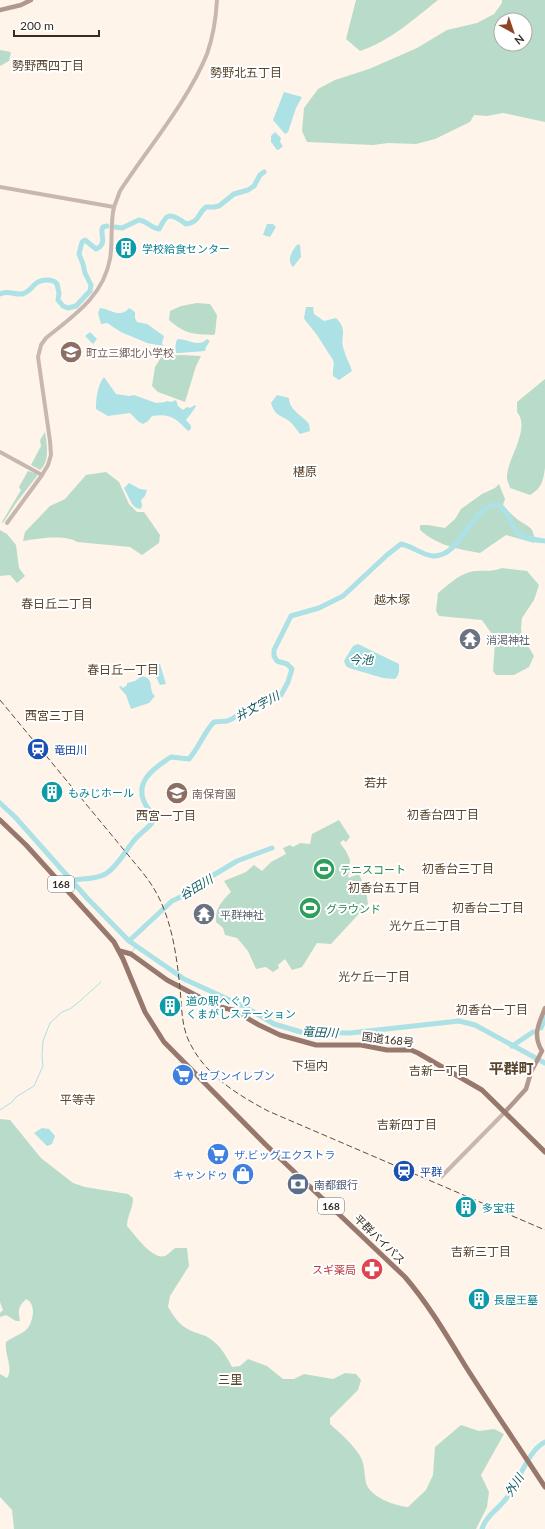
<svg xmlns="http://www.w3.org/2000/svg" width="545" height="1529" font-family="Lato,'Noto Sans JP',sans-serif">
	<style>
		.green { fill: #b9dcca; fill-rule: evenodd }
		.water { fill: #ace1e6 }
		.lines { fill: none; stroke-linecap: round; stroke-linejoin: round }
		.stream { stroke: #ace1e6; stroke-width: 1 }
		.river { stroke: #ace1e6; stroke-width: 5 }
		.tertiary { stroke: #c8b7b1; stroke-width: 4 }
		.secondary { stroke: #b0988f; stroke-width: 4.5 }
		.trunk { stroke: #98786d; stroke-width: 5 }
		.rail { stroke: #574d42; stroke-width: 1; stroke-dasharray: 6 3; stroke-linecap: butt }
		.labels { text-anchor: middle; dominant-baseline: central; stroke-width: 4; stroke-linejoin: round; paint-order: stroke }
		.shield { fill: #fff; stroke: #726b64; stroke-width: 1 }
		.shield-label { font-size: 10px; font-weight: bold; fill: #362c21 }
		.culture-label { font-size: 11px; fill: #0d838f; stroke: #fff; text-anchor: start }
		.education-label { font-size: 11px; fill: #785e54; stroke: #fff; text-anchor: start }
		.worship-label { font-size: 11px; fill: #5b616d; stroke: #fff; text-anchor: start }
		.transit-label { font-size: 11px; fill: #164399; stroke: #fff; text-anchor: start }
		.leisure-label { font-size: 11px; fill: #27864d; stroke: #fff; text-anchor: start }
		.street-label { font-size: 11px; fill: #362c21; stroke: #fff }
		.shop-label { font-size: 11px; fill: #366cbe; stroke: #fff; text-anchor: start }
		.service-label { font-size: 11px; fill: #4e5e75; stroke: #fff; text-anchor: start }
		.health-label { font-size: 11px; fill: #be3a42; stroke: #fff; text-anchor: end }
		.neighbourhood-label { font-size: 12px; fill: #5a452d; stroke: #fff }
		.water-label { font-size: 12px; font-style: italic; fill: #115a60; stroke: #fff }
		.district-label { font-size: 15px; font-weight: bold; fill: #5a452d; stroke: #fff }
	</style>
	<rect width="100%" height="100%" fill="#fef4e9"/>
	<g class="green">
		<path d="M356,0H438C414,19 390,41 360,51L346,39Z"/>
		<path d="M502,0H545V122L503,113L487,116L474,115L470,122L435,139L416,144L388,143L373,145L307,142L302,131L304,108L318,89L335,80L369,69L417,48L447,30L477,23L494,14L502,3ZM501,20H525V44H501Z"/>
		<polygon points="0,50 11,52 9,61 0,66"/>
		<path d="M197,303L210,304L217,315L215,334L213,335C192,334 185,334 169,320L170,311L181,306Z"/>
		<polygon points="182,355 201,356 196,366 185,402 158,392 152,386 155,367 162,356"/>
		<path d="M545,379V468C543,481 542,488 530,495L510,488C509,484 506,479 507,476C508,457 531,429 517,412V402Z"/>
		<path d="M45,432C47,444 50,462 40,470L31,465L41,446L40,440Z"/>
		<polygon points="28,471 37,474 37,476 16,503 3,523 2,522 21,490 19,487"/>
		<path d="M106,472L119,482L129,504L137,512H144L160,535L159,543L142,555L130,547L77,542C64,534 38,539 23,541L25,532L50,506L65,499L86,475Z"/>
		<path d="M499,484L505,499L503,505C507,510 512,515 517,519C529,528 535,526 534,543L506,535L480,553C458,549 438,546 420,530V525H428L445,528L455,519L461,509L482,494L495,488Z"/>
		<polygon points="0,530 7,534 16,545 19,568 25,576 17,583 10,575 0,576"/>
		<path d="M502,568L527,571L539,585L534,600L522,618L521,628L522,636L534,656L529,667L514,675H496L493,671L495,642L494,637L482,620L439,616L436,611L438,593C448,585 458,575 470,572C481,569 490,573 502,568Z"/>
		<path d="M339,820L350,837L346,842L343,840L340,843L346,851L350,860L348,878L359,874L366,890L368,904L331,944L317,943L302,967L292,970L285,959L278,965L279,968L273,972L266,967L256,969L248,951L237,938L225,935L223,928L216,922C215,908 222,901 231,892L224,881L246,872L254,865L262,871L271,862L286,854L283,848L290,845L293,847L300,843L310,844L312,834Z"/>
		<path d="M0,1119L10,1120L41,1158L73,1183L85,1187L128,1194L133,1198C133,1209 127,1216 127,1226C135,1235 152,1260 165,1256C168,1255 172,1250 175,1248H187L189,1266L170,1296L168,1307C176,1320 180,1326 194,1332C199,1334 205,1335 209,1338C220,1345 226,1355 232,1367L240,1366L248,1359L267,1366L283,1379H294L304,1374L333,1379L345,1373L356,1374L361,1380L358,1390L330,1418V1424C341,1434 352,1443 360,1456C365,1465 364,1473 366,1483C370,1497 395,1506 408,1507L426,1490L433,1475L435,1447L461,1425L479,1431L494,1429L504,1434L481,1475L489,1492L487,1507L476,1529H14L12,1510L0,1497V1374L7,1378C14,1368 4,1354 6,1342C22,1331 30,1334 33,1313C33,1307 32,1302 26,1299C18,1307 18,1310 20,1321H16L6,1315L0,1317V1313L3,1310L0,1302Z"/>
	</g>
	<g class="water">
		<polygon points="284,92 302,97 296,108 288,132 285,134 273,120"/>
		<polygon points="275,132 281,138 280,142 283,146 280,149 277,150 271,142 271,136"/>
		<polygon points="267,224 273,224 276,227 270,237 263,235"/>
		<path d="M298,244L300,245L301,257L293,267C286,260 292,250 298,244Z"/>
		<path d="M306,307H313L314,314L324,321L336,318C349,331 339,337 344,350C346,358 350,364 352,371L339,380L333,376C332,370 335,366 333,360L317,335L305,320L304,318Z"/>
		<path d="M100,308C111,309 120,319 129,308L135,312V318L137,322L147,324L164,336L162,343L163,346L147,343L121,332L107,323L101,324L98,313Z"/>
		<polygon points="90,332 97,339 93,344 85,336"/>
		<path d="M178,339C189,339 198,348 207,339L210,341L206,347L205,351L179,353H176C175,349 175,341 178,339Z"/>
		<path d="M104,377L116,394L129,396L134,395L156,403L165,402L167,401L171,402L176,400L178,406L183,410L187,407L190,408L195,405L196,406L195,408L186,420L191,426V429L188,431C176,418 170,413 152,416L148,421L143,424L139,422L130,413L108,416L96,409C96,399 97,386 104,377Z"/>
		<path d="M277,395L289,398C289,410 303,416 309,424L310,431L300,434C296,429 292,422 286,419C278,415 274,413 271,403Z"/>
		<polygon points="129,483 140,489 147,490 145,496 141,500 142,505 141,509 136,508 132,504 124,488"/>
		<path d="M358,644L399,664C399,670 400,674 395,679L383,678L349,668L346,666L344,661L353,646Z"/>
		<polygon points="157,664 160,664 166,684 160,685 152,669"/>
		<path d="M142,676C156,679 147,689 155,696L149,703L131,709L126,695L119,687L121,686L123,688L127,685V683L135,681Z"/>
		<polygon points="42,1128 49,1129 55,1136 52,1144 47,1146 34,1133"/>
	</g>
	<g class="lines">
		<g class="stream">
			<polyline points="132,952 136,946"/>
			<polyline points="0,1110 12,1102 16,1097 34,1086 43,1066 42,1056 43,1041 50,1023 62,1012 70,1009 80,1001 101,982"/>
		</g>
		<g class="river">
			<path d="M115,227L122,228L139,220C147,221 151,228 159,229C161,226 164,219 167,217C172,213 182,221 186,224C200,222 197,214 206,207H214L219,206L234,194L248,190L254,186L260,175L264,172"/>
			<path d="M0,294C10,290 13,295 22,294C34,291 32,279 49,280C53,281 55,281 57,284L59,293L58,300L63,306L68,308L76,306L90,291L91,285L85,273L83,264L79,254L82,242L85,240L96,249C107,244 101,237 102,229L103,227L107,226"/>
			<polyline points="0,803 15,817 87,898 129,941 184,979 245,1007 274,1024 301,1032 350,1033 459,1021 475,1025 545,1063"/>
			<path d="M71,880C81,879 99,879 107,873C120,864 127,847 138,836C142,832 151,826 153,821C154,816 150,811 147,807C132,784 152,769 171,757L189,759C199,748 204,732 214,722L227,721L232,719L246,709L281,695L288,682L292,669L287,664L277,661L274,656V650L291,616L319,608L343,596L387,555L401,544C412,546 422,555 433,556C462,557 471,504 498,505C509,510 510,525 518,533C525,539 536,540 545,541"/>
			<polyline points="129,941 172,901 187,894 207,879 237,861 272,848"/>
			<polyline points="541,1028 545,1018"/>
			<polyline points="512,1046 533,1032"/>
			<path d="M482,1529C486,1516 497,1510 505,1500C519,1484 526,1452 545,1442"/>
		</g>
		<g class="tertiary">
			<path d="M0,187L114,207L120,191C148,148 188,101 207,54C213,37 216,18 217,0"/>
			<polyline points="0,452 42,475"/>
			<path d="M7,523L42,475L48,465L51,455L50,441L38,357L41,345L46,338C73,316 103,297 110,259C113,242 110,224 114,207"/>
			<polyline points="441,1177 505,1112"/>
		</g>
		<g class="secondary">
			<polyline points="0,10 21,5 31,0"/>
			<path d="M505,1112L526,1089L531,1072L542,1051C532,1034 539,1024 545,1008"/>
		</g>
		<g class="trunk">
			<path d="M0,820L26,845L114,942L123,959L145,1012L164,1042L266,1145L405,1277C429,1305 447,1336 466,1367C492,1408 519,1447 545,1487"/>
			<polyline points="120,951 131,954 167,980 216,1006 233,1010 259,1025 280,1035 316,1045 361,1045 387,1050 411,1050 418,1053 482,1090 545,1152"/>
		</g>
		<path class="rail" d="M0,700L143,873C150,882 156,891 161,902C173,929 177,959 180,988C182,1008 181,1029 192,1047C208,1077 240,1096 268,1111L545,1230"/>
	</g>
	<defs>
		<g id="building-disc" transform="scale(1.15)"><circle r="9.5" fill="#0f9aa8" stroke="#fff"/><path d="M-4-6H4V6H1V3H-1V6H-4ZM-2.5-4.3h1.7v1.8h-1.7ZM.8-4.3h1.7v1.8H.8ZM-2.5-1h1.7V.8h-1.7ZM.8-1h1.7V.8H.8Z" fill="#fff"/></g>
		<g id="school-disc" transform="scale(1.15)"><circle r="9.5" fill="#8d6e63" stroke="#fff"/><path d="M0-5L7-2L0 1L-7-2ZM-4 1L0 2.5L4 1V4Q0 6-4 4Z" fill="#fff"/></g>
		<g id="temple-disc" transform="scale(1.15)"><circle r="9.5" fill="#6b7280" stroke="#fff"/><path d="M0-6L5-2H3V0L6.5 2.5H4V6H1.5V3h-3V6H-4V2.5H-6.5L-3 0V-2H-5Z" fill="#fff"/></g>
		<g id="station-disc" transform="scale(1.15)"><circle r="9.5" fill="#1a4fb4" stroke="#fff"/><path d="M-3-6H3Q5-6 5-4V2Q5 4 3 4L4.5 6H3L1.5 4h-3L-3 6H-4.5L-3 4Q-5 4-5 2V-4Q-5-6-3-6ZM-3.5-4v3h7v-3ZM-3.5 1v1.5H-2V1ZM2 1v1.5H3.5V1Z" fill="#fff"/></g>
		<g id="stadium-disc" transform="scale(1.15)"><circle r="9.5" fill="#2e9e5b" stroke="#fff"/><path d="M0-5a6.5 5 0 1 0 0 10a6.5 5 0 1 0 0-10ZM-3.5-1.8h7v3.6h-7Z" fill="#fff"/></g>
		<g id="supermarket-disc" transform="scale(1.15)"><circle r="9.5" fill="#3f7fe0" stroke="#fff"/><path d="M-6-5.5h2.5l.6 2H6L4.5 2H-2.5L-4.4-4H-6ZM-1.5 3.2a1.3 1.3 0 1 0 .1 0ZM3 3.2a1.3 1.3 0 1 0 .1 0Z" fill="#fff"/></g>
		<g id="shop-disc" transform="scale(1.15)"><circle r="9.5" fill="#3f7fe0" stroke="#fff"/><path d="M-5-2.5h2.3a2.7 3.5 0 0 1 5.4 0H5L5.5 6h-11ZM-1.5-2.5h3a1.5 2.3 0 0 0-3 0Z" fill="#fff"/></g>
		<g id="bank-disc" transform="scale(1.15)"><circle r="9.5" fill="#5c6f8a" stroke="#fff"/><path d="M-6-4H6V4H-6ZM0-2.3a2.3 2.3 0 1 0 0 4.6a2.3 2.3 0 1 0 0-4.6Z" fill="#fff"/></g>
		<g id="pharmacy-disc" transform="scale(1.15)"><circle r="9.5" fill="#e0444e" stroke="#fff"/><path d="M-2-6h4v4h4v4h-4v4h-4v-4h-4v-4h4Z" fill="#fff"/></g>
	</defs>
	<g fill-rule="evenodd">
		<use href="#building-disc" x="126" y="248"/>
		<use href="#school-disc" x="71" y="352"/>
		<use href="#temple-disc" x="470" y="639"/>
		<use href="#station-disc" x="38" y="749"/>
		<use href="#building-disc" x="52" y="792"/>
		<use href="#school-disc" x="177" y="793"/>
		<use href="#stadium-disc" x="324" y="869"/>
		<use href="#stadium-disc" x="310" y="908"/>
		<use href="#temple-disc" x="204" y="914"/>
		<use href="#building-disc" x="170" y="1006"/>
		<use href="#supermarket-disc" x="183" y="1075"/>
		<use href="#supermarket-disc" x="218" y="1154"/>
		<use href="#station-disc" x="404" y="1171"/>
		<use href="#shop-disc" x="243" y="1174"/>
		<use href="#bank-disc" x="298" y="1184"/>
		<use href="#building-disc" x="466" y="1207"/>
		<use href="#pharmacy-disc" x="372" y="1269"/>
		<use href="#building-disc" x="479" y="1299"/>
	</g>
	<g class="labels">
		<g class="shield">
			<rect x="48" y="876" width="26" height="16" rx="3"/>
			<rect x="318" y="1198" width="26" height="16" rx="3"/>
		</g>
		<g class="shield-label">
			<text x="61" y="884">168</text>
			<text x="331" y="1206">168</text>
		</g>
		<g class="culture-label">
			<text x="142" y="248">学校給食センター</text>
			<text x="68" y="792">もみじホール</text>
			<text x="186" y="1000">道の駅へぐり<tspan x="186" dy="13">くまがしステーション</tspan></text>
			<text x="482" y="1207">多宝荘</text>
			<text x="494" y="1299">長屋王墓</text>
		</g>
		<g class="education-label">
			<text x="86" y="352">町立三郷北小学校</text>
			<text x="192" y="793">南保育園</text>
		</g>
		<g class="worship-label">
			<text x="486" y="639">消渇神社</text>
			<text x="220" y="914">平群神社</text>
		</g>
		<g class="transit-label">
			<text x="54" y="749">竜田川</text>
			<text x="420" y="1171">平群</text>
		</g>
		<g class="leisure-label">
			<text x="340" y="869">テニスコート</text>
			<text x="326" y="908">グラウンド</text>
		</g>
		<g class="street-label">
			<text transform="translate(388 1039) rotate(7)">国道168号</text>
			<text transform="translate(380 1239) rotate(44)">平群バイパス</text>
		</g>
		<g class="shop-label">
			<text x="198" y="1075">セブンイレブン</text>
			<text x="234" y="1154">ザ.ビッグエクストラ</text>
			<text x="228" y="1174" text-anchor="end">キャンドゥ</text>
		</g>
		<g class="service-label">
			<text x="314" y="1184">南都銀行</text>
		</g>
		<g class="health-label">
			<text x="356" y="1269">スギ薬局</text>
		</g>
		<g class="neighbourhood-label">
			<text x="48" y="65">勢野西四丁目</text>
			<text x="246" y="72">勢野北五丁目</text>
			<text x="305" y="471">椹原</text>
			<text x="392" y="599">越木塚</text>
			<text x="57" y="603">春日丘二丁目</text>
			<text x="123" y="669">春日丘一丁目</text>
			<text x="55" y="715">西宮三丁目</text>
			<text x="376" y="782">若井</text>
			<text x="443" y="814">初香台四丁目</text>
			<text x="166" y="815">西宮一丁目</text>
			<text x="458" y="868">初香台三丁目</text>
			<text x="384" y="887">初香台五丁目</text>
			<text x="488" y="907">初香台二丁目</text>
			<text x="425" y="925">光ケ丘二丁目</text>
			<text x="374" y="976">光ケ丘一丁目</text>
			<text x="492" y="1009">初香台一丁目</text>
			<text x="310" y="1065">下垣内</text>
			<text x="439" y="1070">吉新一丁目</text>
			<text x="78" y="1099">平等寺</text>
			<text x="407" y="1124">吉新四丁目</text>
			<text x="481" y="1251">吉新三丁目</text>
			<text x="230" y="1379">三里</text>
		</g>
		<g class="water-label">
			<text x="361" y="659">今池</text>
			<text transform="translate(257 706) rotate(-28)">井文字川</text>
			<text transform="translate(196 887) rotate(-31)">谷田川</text>
			<text transform="translate(320 1032) rotate(3)">竜田川</text>
			<text transform="translate(514 1485) rotate(-57)">外川</text>
		</g>
		<g class="district-label">
			<text x="511" y="1068">平群町</text>
		</g>
	</g>
	<g transform="translate(513 32) rotate(140)"><circle r="19" fill="#ffffff" stroke="#afaba6"/>
	<path d="M0-3L7 15L0 10L-7 15Z" fill="#8d4623"/>
	<text y="-6" font-size="11" font-weight="bold" text-anchor="middle" fill="#362c21">N</text>
	</g>
	<path d="M14 30v6h85v-6" fill="none" stroke="#362c21" stroke-width="2"/>
	<text x="20" y="30" font-size="12" fill="#362c21" stroke="#ffffff" stroke-width="3" paint-order="stroke">200 m</text>
</svg>
